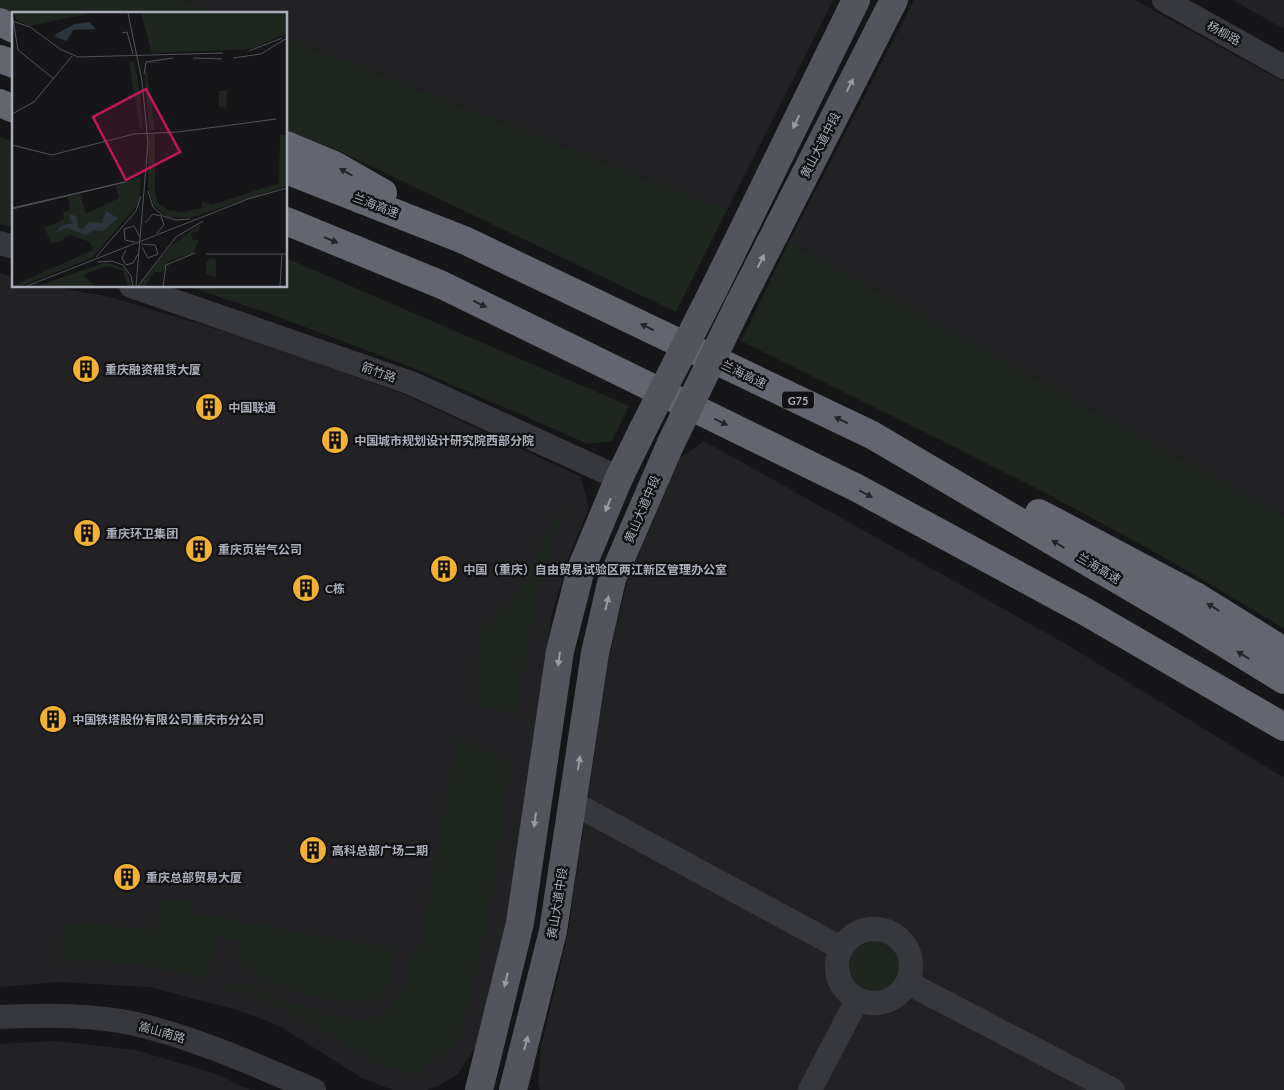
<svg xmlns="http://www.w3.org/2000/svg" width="1284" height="1090" font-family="Lato,'Noto Sans SC',sans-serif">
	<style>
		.built { fill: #222225 }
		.green { fill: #1e261f }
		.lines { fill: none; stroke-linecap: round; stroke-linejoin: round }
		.minor { stroke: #37383d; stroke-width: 24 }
		.major { stroke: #53555c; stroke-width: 28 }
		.highway { stroke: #63666e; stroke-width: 28 }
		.major-bridge { stroke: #53555c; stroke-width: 28 }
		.oneway { fill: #979ba6 }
		.oneway2 { fill: #26262a }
		.labels { text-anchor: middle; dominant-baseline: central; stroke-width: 4.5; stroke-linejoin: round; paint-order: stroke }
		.shield { fill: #111113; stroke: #7b7e86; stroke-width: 1 }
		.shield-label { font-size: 11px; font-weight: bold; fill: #a8adb8 }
		.street-label { font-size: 12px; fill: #a8adb8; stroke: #111113 }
		.poi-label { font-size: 12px; font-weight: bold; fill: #a8adb8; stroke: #111113; text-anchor: start }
		.inset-road { fill: none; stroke: #505258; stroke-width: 1 }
		.view { fill: #c2185b; fill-opacity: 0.15; stroke: #c2185b; stroke-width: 2.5 }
		.inset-edge { fill: none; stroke: #a8adb8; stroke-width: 2.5 }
	</style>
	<rect width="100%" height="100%" fill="#161618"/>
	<g class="built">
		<polygon points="182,0 833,0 727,210 286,38 286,14 221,14"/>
		<polygon points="914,0 1135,0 1284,82 1284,516 789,242"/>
		<polygon points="1233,0 1284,0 1284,29"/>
		<polygon points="0,273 14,277 14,286 51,286 114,298 255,341 406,395 581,477 589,508 569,557 551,617 507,931 480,1040 458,1074 440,1085 427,1090 393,1090 362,1078 278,1025 237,1010 149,987 58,982 0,987"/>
		<polygon points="704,441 1066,644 1284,778 1284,1090 540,1090 538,1081 541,1048 568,933 608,661 627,582 680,458"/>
		<polygon points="56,1041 136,1050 216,1074 250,1090 0,1090 0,1044"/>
	</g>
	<g class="green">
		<polygon points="0,0 182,0 221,14 14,14 0,11"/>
		<polygon points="286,38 727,210 676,312 335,149 286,130"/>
		<polygon points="0,137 14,142 14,228 0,224"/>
		<path d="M789,242L1284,516V629C1110,519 925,433 741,341Z"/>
		<polygon points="286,258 629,406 612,441 588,444 416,369 265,312 187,286 286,286"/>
		<polygon points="561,506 564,511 539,584 515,714 475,704 481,630 512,601"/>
		<path d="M457,737L510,761L496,871L484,938L459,1040L415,1076L373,1061L281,1006L240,991L226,993L224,989L227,985C245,981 262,991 278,998C302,1007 349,1024 375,1018C385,1016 393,1007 398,999C408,986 409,967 412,952H419Z"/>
		<path d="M162,898L193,903L191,913L396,949C393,966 392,987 377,998C357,1013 259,984 243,966C237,958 237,949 237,940L216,937L207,979C157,967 110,958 59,961L64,925L89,922L156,931Z"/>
		<circle cx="874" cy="966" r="26"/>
	</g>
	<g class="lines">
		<g class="minor">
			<polyline points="1164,0 1284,67"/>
			<polyline points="0,243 14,247"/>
			<polyline points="131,286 411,383 619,478"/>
			<polyline points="573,803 841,948"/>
			<circle cx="874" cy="966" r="37"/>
			<polyline points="908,983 1113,1090"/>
			<path d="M0,1017C47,1015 97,1014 144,1026C203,1041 258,1066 314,1090"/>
			<polyline points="810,1090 857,1000"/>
		</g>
		<g class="major">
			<polyline points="713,291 856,0"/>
			<polyline points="739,304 894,0"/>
			<polyline points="479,1090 520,923 560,651 581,569 619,478 643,429"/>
			<polyline points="513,1090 553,931 595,653 612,579 671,443"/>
		</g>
		<g class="highway">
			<polyline points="0,22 14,29"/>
			<polyline points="0,59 14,64"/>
			<polyline points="0,103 14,109"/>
			<polyline points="286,145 334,165 383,193"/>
			<polyline points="286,170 464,240 872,435 1183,618 1284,680"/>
			<polyline points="286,221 442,285 857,488 1086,612 1284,727"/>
			<polyline points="1039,513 1194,595 1284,651"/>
		</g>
		<g class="major-bridge">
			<polyline points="643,429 713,291"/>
			<polyline points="671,443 739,304"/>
		</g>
	</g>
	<defs><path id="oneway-solid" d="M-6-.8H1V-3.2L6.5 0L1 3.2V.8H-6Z" transform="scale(1.25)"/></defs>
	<g class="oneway">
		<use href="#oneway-solid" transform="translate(850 85) rotate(-63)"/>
		<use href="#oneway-solid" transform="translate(796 122) rotate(116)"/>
		<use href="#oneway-solid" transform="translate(761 261) rotate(-63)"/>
		<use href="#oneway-solid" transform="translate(608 505) rotate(112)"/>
		<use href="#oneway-solid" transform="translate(607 603) rotate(-77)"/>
		<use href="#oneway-solid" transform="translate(559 659) rotate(98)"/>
		<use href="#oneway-solid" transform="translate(579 763) rotate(-81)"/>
		<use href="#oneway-solid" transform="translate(535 820) rotate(98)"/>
		<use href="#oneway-solid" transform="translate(506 980) rotate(103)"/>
		<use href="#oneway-solid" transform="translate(526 1043) rotate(-75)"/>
	</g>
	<g class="oneway2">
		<use href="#oneway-solid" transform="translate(346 172) rotate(-150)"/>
		<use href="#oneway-solid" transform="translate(331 240) rotate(23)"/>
		<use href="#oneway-solid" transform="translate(480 304) rotate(26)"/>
		<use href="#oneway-solid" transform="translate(647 327) rotate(-154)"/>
		<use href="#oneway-solid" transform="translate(841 420) rotate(-154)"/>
		<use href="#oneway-solid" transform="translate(721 422) rotate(26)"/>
		<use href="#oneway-solid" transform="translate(866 494) rotate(28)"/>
		<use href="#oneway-solid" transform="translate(1058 544) rotate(-149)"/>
		<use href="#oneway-solid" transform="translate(1213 607) rotate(-148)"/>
		<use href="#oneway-solid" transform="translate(1243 655) rotate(-148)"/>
	</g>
	<defs>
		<g id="building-disc" transform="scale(1.4375)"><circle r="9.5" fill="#f2b134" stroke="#111113"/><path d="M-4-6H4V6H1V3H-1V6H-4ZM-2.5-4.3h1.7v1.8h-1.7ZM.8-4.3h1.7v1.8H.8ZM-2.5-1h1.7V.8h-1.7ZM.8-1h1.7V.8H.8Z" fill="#111"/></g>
	</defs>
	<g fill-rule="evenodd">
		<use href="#building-disc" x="86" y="369"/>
		<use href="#building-disc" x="209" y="407"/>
		<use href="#building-disc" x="335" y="440"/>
		<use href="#building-disc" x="87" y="533"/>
		<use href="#building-disc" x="199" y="549"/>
		<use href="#building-disc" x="444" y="569"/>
		<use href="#building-disc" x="306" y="588"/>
		<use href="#building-disc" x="53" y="719"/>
		<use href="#building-disc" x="313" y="850"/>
		<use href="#building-disc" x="127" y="877"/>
	</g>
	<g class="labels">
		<rect class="shield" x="782" y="391.5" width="32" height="17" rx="4"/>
		<g class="shield-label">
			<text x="798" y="400">G75</text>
		</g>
		<g class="street-label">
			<text transform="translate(1224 33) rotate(29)">杨柳路</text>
			<text transform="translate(820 145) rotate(-63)">黄山大道中段</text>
			<text transform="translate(376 205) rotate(21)">兰海高速</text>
			<text transform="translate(379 372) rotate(20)">箭竹路</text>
			<text transform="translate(744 374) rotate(26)">兰海高速</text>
			<text transform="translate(642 509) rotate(-67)">黄山大道中段</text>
			<text transform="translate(1099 568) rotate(31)">兰海高速</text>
			<text transform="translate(557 903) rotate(-81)">黄山大道中段</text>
			<text transform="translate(162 1032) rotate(16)">嵩山南路</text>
		</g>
		<g class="poi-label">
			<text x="105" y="369">重庆融资租赁大厦</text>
			<text x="228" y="407">中国联通</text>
			<text x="354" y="440">中国城市规划设计研究院西部分院</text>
			<text x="106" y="533">重庆环卫集团</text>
			<text x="218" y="549">重庆页岩气公司</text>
			<text x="463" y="569">中国（重庆）自由贸易试验区两江新区管理办公室</text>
			<text x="325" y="588">C栋</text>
			<text x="72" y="719">中国铁塔股份有限公司重庆市分公司</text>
			<text x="332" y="850">高科总部广场二期</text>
			<text x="146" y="877">重庆总部贸易大厦</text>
		</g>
	</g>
	<g transform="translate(12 12)">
		<rect width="275" height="275" fill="#161618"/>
		<path d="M1,1H79L18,14L5,8ZM129,1H275V21L239,37L140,41ZM122,49L128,81L131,118L128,117L117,51ZM138,49L154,51H138L134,55L143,118H137L132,57ZM207,79H215L214,96L207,95ZM137,122H143V181L146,191L156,198L171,200L186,197L190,196V189L199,193L267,171L268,123H275V174L178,206L155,205L142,194L136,177ZM129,165L127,191L80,246L10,274H0L81,238L78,230L58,223L47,230L39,231L33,216L52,207L51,200L58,198L56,185L68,182L74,202L107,186L104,173ZM188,212L187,219L179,221L181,228H187L181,241L157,249L150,260H142L133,274H126L160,233ZM199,246L204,247V266L194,262V250ZM94,250L114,257L120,274H116L111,259L95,254L71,263L82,274H26Z" fill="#1e261f"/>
		<path d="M77,10L84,17L61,18L55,29L43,25L44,22L63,12ZM94,199L106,206L91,219L82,218L74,223L55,216L44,220L49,214L61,211L57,205L59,202L65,205L66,216L70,217L78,210L90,211Z" fill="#2c353c"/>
		<path class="inset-road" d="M0,1L6,38L42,67M116,1L130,69L136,131L124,274M0,9L18,15L48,37L66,45L211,41M110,21L115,20L121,42M237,39L270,26M181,46L210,47M221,46L249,42L275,26M132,62L134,50L161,46M0,102L22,90L60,44M0,133L40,143L122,122L166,120L264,107M136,179L141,195L151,204L164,208L178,207M0,196L113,170L0,197M133,211L141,202L149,204L152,213L145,221M123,230L113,228L112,217L122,214L128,225M129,232L143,233L146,242L136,246L130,235M114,238L110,246L114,253L121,251L126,242M194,242H275M84,245L124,199L129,184M86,250L100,249L111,253L119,264L121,274M15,274L236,187L275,176M126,274L164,225L191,209M151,274L154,253L183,241M268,274L270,242"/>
		<path class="view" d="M134,77L168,140L114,168L81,105Z"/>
		<rect width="275" height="275" class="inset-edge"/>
	</g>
</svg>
